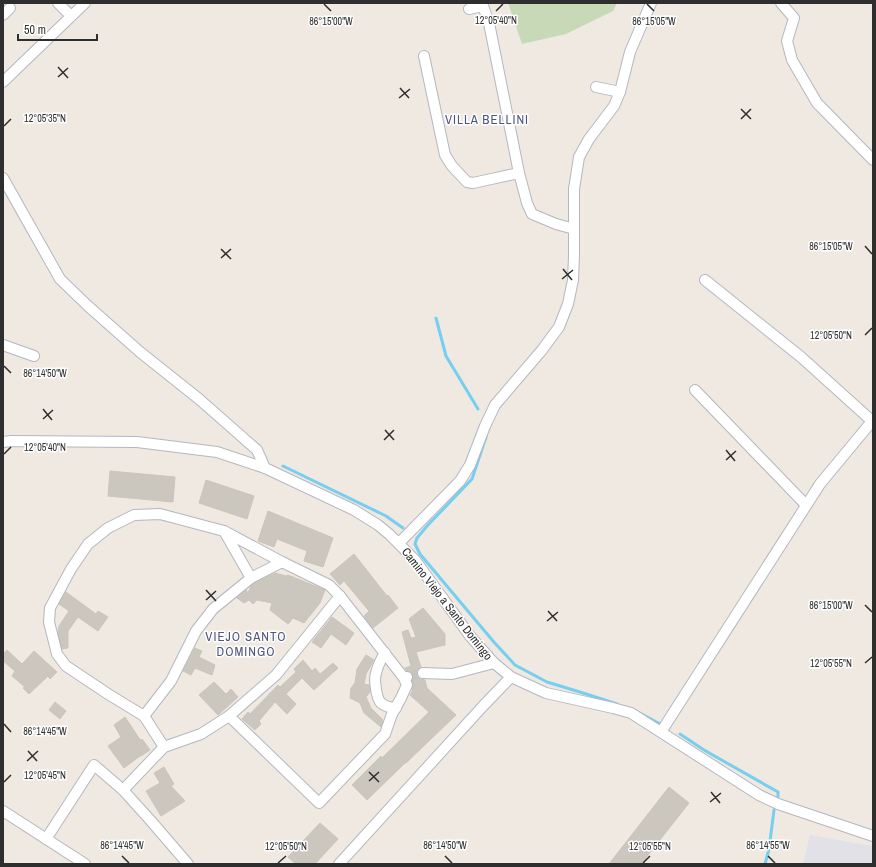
<svg xmlns="http://www.w3.org/2000/svg" width="876" height="867" font-family="'Archivo Narrow',sans-serif">
	<style>
		.industrial { fill: #e3e1e8 }
		.cemetery { fill: #c8d9b8 }
		.lines { fill: none; stroke-linecap: round; stroke-linejoin: round }
		.stream { stroke: #75cff0; stroke-width: 3 }
		.building { fill: #cbc7bf; stroke: #cbc5ba }
		.minor-tunnel { stroke: #c8c4bd; stroke-width: 10; stroke-dasharray: 10 5; stroke-linecap: butt }
		.minor-casing { stroke: #b4b7c1; stroke-width: 12 }
		.minor { stroke: #fff; stroke-width: 10 }
		.ticks { fill: none; stroke: #2e2e2e; stroke-width: 1.5 }
		.labels { text-anchor: middle; dominant-baseline: central; stroke-width: 3; stroke-linejoin: round; paint-order: stroke }
		.street-label { font-size: 12px; fill: #2e2e2e; stroke: #fff }
		.neighbourhood-label { font-size: 13px; letter-spacing: 1px; fill: #4d5680; stroke: #fff }
		.ticks-label { font-size: 10px; text-anchor: middle; fill: #2e2e2e; stroke: #fff; stroke-width: 3; stroke-linejoin: round; paint-order: stroke }
	</style>
	<rect width="100%" height="100%" fill="#efe9e1"/>
	<polygon class="industrial" points="810,835 873,846 873,864 803,864"/>
	<polygon class="cemetery" points="508,3 617,3 613,11 566,34 522,44"/>
	<g class="lines">
		<g class="stream">
			<polyline points="436,318 446,356 478,409"/>
			<polyline points="486,437 472,479 427,526 417,538 415,544 420,554 493,641 515,665 547,682 583,693 617,704"/>
			<polyline points="283,466 386,516 403,528"/>
			<polyline points="634,710 662,725"/>
			<polyline points="680,734 704,750 778,792 778,797"/>
			<polyline points="765,864 769,849 774,810"/>
		</g>
	</g>
	<g class="building">
		<polygon points="110,471 175,477 173,502 108,496"/>
		<polygon points="206,480 254,496 247,519 199,503"/>
		<polygon points="268,511 333,538 323,567 304,561 307,551 277,539 274,547 258,541"/>
		<polygon points="354,554 387,596 388,595 398,608 373,628 364,616 369,611 344,581 340,585 330,574"/>
		<polygon points="275,573 286,576 288,575 325,590 320,603 304,623 293,618 288,624 270,610 272,603 257,600 253,604 249,600 244,603 237,598 246,590 248,593 251,586 255,583"/>
		<polygon points="66,592 96,614 98,611 108,617 98,631 78,617 68,631 68,648 62,649 58,633 59,626 69,611 59,604"/>
		<polygon points="423,608 445,634 445,645 416,652 421,667 417,670 417,676 420,679 425,680 427,688 456,715 406,763 405,763 367,800 352,785 381,756 382,758 429,712 410,695 412,692 413,685 412,681 413,675 411,672 407,671 405,668 411,666 402,632 408,630 411,638 416,637 409,619"/>
		<polygon points="332,617 354,633 346,645 331,634 321,648 312,642"/>
		<polygon points="195,648 202,651 199,657 215,665 212,675 195,668 191,675 183,671"/>
		<polygon points="7,650 22,664 34,651 57,672 50,679 48,676 29,694 23,688 25,687 12,676 15,671 3,661 3,654"/>
		<polygon points="366,655 374,660 366,674 364,684 369,685 370,692 366,697 371,708 383,720 381,727 364,713 360,703 350,698 351,688 355,683 357,669"/>
		<polygon points="303,660 312,671 315,668 320,674 333,663 338,668 314,690 302,678 286,694 296,704 287,714 275,702 259,721 261,724 255,730 242,719 248,712 250,714 278,685 280,687 296,672 294,669"/>
		<polygon points="214,682 226,694 231,689 238,697 218,715 199,695"/>
		<polygon points="55,702 66,711 60,719 49,710"/>
		<polygon points="125,717 141,741 142,739 150,750 141,756 140,756 124,768 108,746 121,737 114,725"/>
		<polygon points="164,767 174,784 171,786 185,801 161,816 146,791 160,783 154,773"/>
		<polygon points="669,787 689,803 641,864 609,864"/>
		<polygon points="320,823 338,839 315,864 296,864 288,857"/>
	</g>
	<g class="lines">
		<polyline class="minor-tunnel" points="407,677 423,673"/>
		<g class="minor-casing">
			<g id="minor">
				<polyline points="58,3 71,16"/>
				<polyline points="781,3 794,18 787,41 792,60 817,103 873,160"/>
				<polyline points="469,9 483,6 489,23 519,173 527,203 532,214 556,224 574,229"/>
				<polyline points="3,15 10,8"/>
				<polyline points="424,56 445,155 452,166 467,182 473,183 519,173"/>
				<polyline points="3,82 85,3"/>
				<polyline points="596,87 620,92"/>
				<polyline points="3,178 60,279 88,306 140,352 199,399 257,450 265,468"/>
				<polyline points="705,280 801,357 872,421"/>
				<polyline points="3,345 34,356"/>
				<polyline points="695,390 806,505"/>
				<polyline points="3,442 11,441 137,442 217,452 265,468 354,510 378,525 389,534 415,560 470,636 494,663 511,677 546,693 613,708 631,713 759,795 778,804 873,836"/>
				<polyline points="224,531 251,578"/>
				<polyline points="399,543 460,481 470,465 485,426 495,405 542,350 559,327 568,304 573,280 574,256 574,189 579,157 589,139 614,106 620,92 630,52 651,3"/>
				<path d="M385,653C381,659 378,665 376,673C374,679 376,698 381,703C385,706 391,708 396,708"/>
				<polyline points="423,673 452,674 494,663"/>
				<polyline points="144,716 171,681 196,631 213,609 251,578 282,562"/>
				<polyline points="229,716 319,803 385,734 392,714 401,698 407,685 404,678"/>
				<polyline points="661,732 820,484 873,420"/>
				<polyline points="164,747 144,716 108,694 66,666 57,654 49,622 50,608 71,569 88,544 108,528 134,515 160,514 224,531 282,562 329,585 340,596 404,678 407,677"/>
				<polyline points="123,790 164,747 201,734 229,716 276,675 340,596"/>
				<polyline points="3,811 85,864"/>
				<polyline points="46,839 94,765 123,790 151,821 188,864"/>
				<polyline points="339,864 484,705 511,677"/>
			</g>
		</g>
		<use href="#minor" class="minor"/>
	</g>
	<path class="ticks" d="M324,4L331,11M647,4L654,11M496,11L503,4M58,67L68,78M58,77L68,68M400,88L409,98M399,98L410,89M741,109L751,119M741,119L751,109M4,126L11,119M865,246L872,254M221,249L231,259M221,258L231,249M563,269L572,280M562,279L573,270M865,335L872,328M4,366L11,373M43,409L52,420M43,419L53,410M385,430L394,440M384,440L394,430M726,450L735,461M4,454L11,447M726,460L736,451M206,590L216,601M206,600L216,591M865,605L872,612M548,611L557,621M547,621L558,612M865,663L872,657M4,724L11,732M28,751L37,761M27,761L38,751M369,772L379,782M369,781L379,772M4,782L11,775M711,792L720,803M710,802L721,793M122,856L129,863M445,856L452,863M768,856L775,863M278,863L286,856M643,863L650,856"/>
	<g class="labels">
		<g class="street-label">
			<text transform="translate(447 604) rotate(52)">Camino Viejo a Santo Domingo</text>
		</g>
		<g class="neighbourhood-label">
			<text x="487" y="119">VILLA BELLINI</text>
			<text x="246" y="636">VIEJO SANTO<tspan x="246" dy="15">DOMINGO</tspan></text>
		</g>
	</g>
	<g class="ticks-label">
		<text x="496" y="24">12°05'40"N</text>
		<text x="331" y="25">86°15'00"W</text>
		<text x="654" y="25">86°15'05"W</text>
		<text x="45" y="122">12°05'35"N</text>
		<text x="831" y="250">86°15'05"W</text>
		<text x="831" y="339">12°05'50"N</text>
		<text x="45" y="377">86°14'50"W</text>
		<text x="45" y="451">12°05'40"N</text>
		<text x="831" y="609">86°15'00"W</text>
		<text x="831" y="667">12°05'55"N</text>
		<text x="45" y="735">86°14'45"W</text>
		<text x="45" y="779">12°05'45"N</text>
		<text x="122" y="849">86°14'45"W</text>
		<text x="445" y="849">86°14'50"W</text>
		<text x="768" y="849">86°14'55"W</text>
		<text x="286" y="850">12°05'50"N</text>
		<text x="650" y="850">12°05'55"N</text>
	</g>
	<rect width="876" height="867" fill="none" stroke="#2e2e2e" stroke-width="8"/>
	<path d="M18 34v6h79v-6" fill="none" stroke="#2e2e2e" stroke-width="2"/>
	<text x="24" y="34" font-size="12" fill="#2e2e2e" stroke="#ffffff" stroke-width="3" paint-order="stroke">50 m</text>
</svg>
